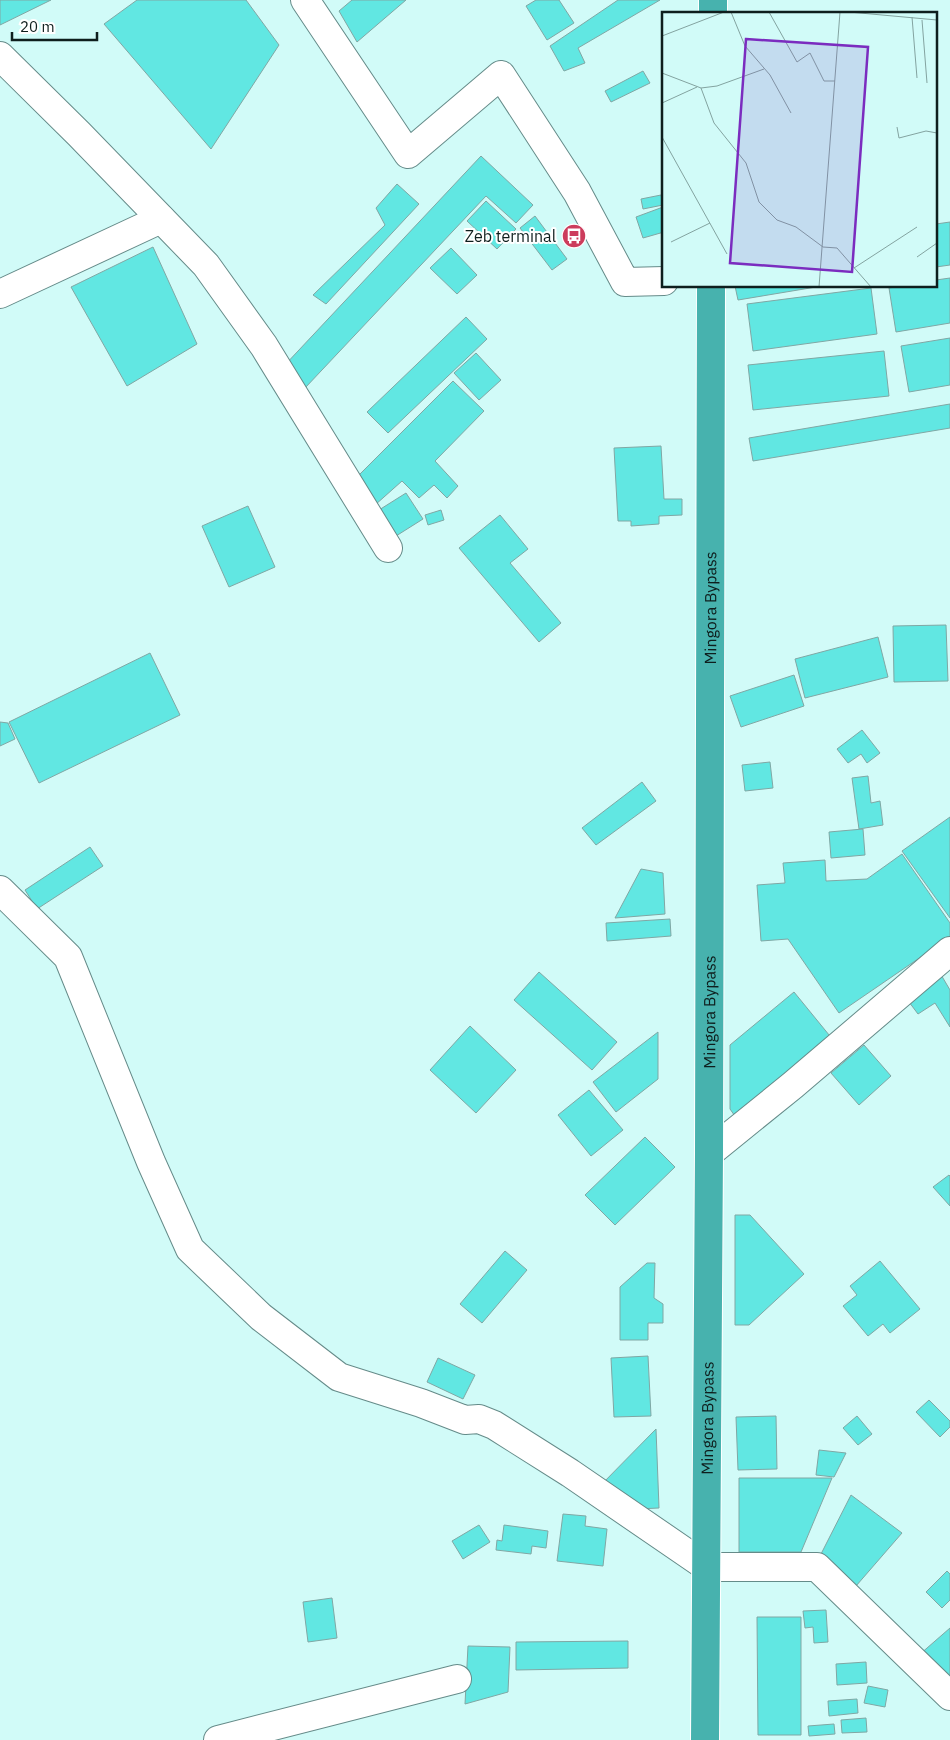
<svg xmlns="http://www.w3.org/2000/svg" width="950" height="1740" font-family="'IBM Plex Sans',sans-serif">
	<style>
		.building { fill: #61e7e2; stroke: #80a7a4 }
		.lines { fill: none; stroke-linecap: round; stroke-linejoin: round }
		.minor-casing { stroke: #658b89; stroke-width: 30 }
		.highway-casing { stroke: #fff; stroke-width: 30 }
		.minor { stroke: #fff; stroke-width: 28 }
		.highway { stroke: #47b2ae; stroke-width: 28 }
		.labels { text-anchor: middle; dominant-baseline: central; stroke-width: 4; stroke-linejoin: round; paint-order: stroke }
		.poi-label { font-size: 16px; fill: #0e1e1d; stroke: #fff; text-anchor: end }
		.street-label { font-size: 16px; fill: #0e1e1d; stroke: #fff }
		.inset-road { fill: none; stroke: #83a3a0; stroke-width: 1 }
		.view { fill: #7b2cbf; fill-opacity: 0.15; stroke: #7b2cbf; stroke-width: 2.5 }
		.inset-edge { fill: none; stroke: #0e1e1d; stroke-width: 2.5 }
	</style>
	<rect width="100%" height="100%" fill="#d1fbf8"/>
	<g class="building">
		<polygon points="0,0 51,0 0,25"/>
		<polygon points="137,0 246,0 279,45 211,149 104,24"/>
		<polygon points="352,0 406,0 357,42 339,11"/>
		<polygon points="536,0 559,0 574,23 547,40 526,6"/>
		<polygon points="618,0 660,0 578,48 585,63 564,71 550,46"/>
		<polygon points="643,71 650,83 611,102 605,91"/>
		<polygon points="481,156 533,205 516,223 486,196 305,388 283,367"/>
		<polygon points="397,184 419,204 326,304 313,295 385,225 376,208"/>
		<polygon points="661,195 663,205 643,209 641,199"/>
		<polygon points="486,201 516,229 497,249 467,221"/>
		<polygon points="663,207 664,232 643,238 636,217"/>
		<polygon points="535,216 567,259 552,270 520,228"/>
		<polygon points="950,222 950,265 936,267 936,224"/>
		<polygon points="153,247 197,344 127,386 71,287"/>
		<polygon points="451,248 477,275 457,294 430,268"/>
		<polygon points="950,278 950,323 896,332 889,288 901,286 936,286 936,280"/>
		<polygon points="735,286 822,286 738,300"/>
		<polygon points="871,288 877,334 753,351 747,304"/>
		<polygon points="466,317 487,339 388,433 367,412"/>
		<polygon points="950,338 950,385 909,392 901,346"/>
		<polygon points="884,351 889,396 753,410 748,365"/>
		<polygon points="476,353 501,380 479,400 454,373"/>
		<polygon points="453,381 484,411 435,461 458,486 447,498 434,485 419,498 402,481 375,505 355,479"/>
		<polygon points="950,404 950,428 753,461 749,438"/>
		<polygon points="661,446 664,499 682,499 682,515 659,516 659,524 631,526 631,521 618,521 614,448"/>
		<polygon points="406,493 423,519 396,536 379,510"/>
		<polygon points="248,506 275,567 229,587 202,526"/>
		<polygon points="441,510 444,520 428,525 425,515"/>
		<polygon points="500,515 528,549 510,563 561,623 539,642 459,548"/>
		<polygon points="946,625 948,681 894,682 893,626"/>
		<polygon points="878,637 888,677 805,698 795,659"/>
		<polygon points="150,653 180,715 39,783 9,722"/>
		<polygon points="794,675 804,706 741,727 730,696"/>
		<polygon points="0,722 8,723 15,739 0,746"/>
		<polygon points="862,730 880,753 867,763 861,754 848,763 837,749"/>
		<polygon points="770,762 773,788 745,791 742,765"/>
		<polygon points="868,776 871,803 880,801 883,825 859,829 852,778"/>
		<polygon points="642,782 656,801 596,845 582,828"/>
		<polygon points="950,817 950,918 902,851"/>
		<polygon points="863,829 865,855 831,858 829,832"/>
		<polygon points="90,847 103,866 37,909 25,890"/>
		<polygon points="902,854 950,923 950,937 839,1013 788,939 761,941 757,885 785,883 783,863 825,860 826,881 867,879"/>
		<polygon points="641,869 663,873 665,914 615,918"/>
		<polygon points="670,919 671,936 607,941 606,923"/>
		<polygon points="539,972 617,1042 592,1070 514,1000"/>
		<polygon points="940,973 950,990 950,1027 935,1003 918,1014 906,998"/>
		<polygon points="794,992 834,1041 737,1119 730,1109 730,1045"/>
		<polygon points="470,1026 516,1070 476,1113 430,1070"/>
		<polygon points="658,1032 658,1079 616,1112 593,1082"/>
		<polygon points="864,1045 891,1076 859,1105 831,1073"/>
		<polygon points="589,1090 623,1130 591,1156 558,1115"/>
		<polygon points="645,1137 675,1167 615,1225 585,1195"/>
		<polygon points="949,1175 950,1176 950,1206 933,1187"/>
		<polygon points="735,1215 750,1215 804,1274 749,1325 735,1325"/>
		<polygon points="505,1251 527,1270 482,1323 460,1304"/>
		<polygon points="880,1261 920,1309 890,1333 883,1324 868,1336 843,1306 857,1295 850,1286"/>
		<polygon points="647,1263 655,1263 654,1298 663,1304 663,1323 648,1323 648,1340 620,1340 620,1287"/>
		<polygon points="648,1356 651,1416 614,1417 611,1358"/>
		<polygon points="438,1358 475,1375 463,1399 427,1382"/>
		<polygon points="929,1400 950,1421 950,1427 940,1437 916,1412"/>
		<polygon points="776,1416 777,1469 738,1470 736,1417"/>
		<polygon points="857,1416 872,1434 858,1445 843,1428"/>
		<polygon points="656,1429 659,1508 637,1509 600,1486"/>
		<polygon points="819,1450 846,1453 834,1477 816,1475"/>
		<polygon points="739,1478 832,1478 801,1552 739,1552"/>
		<polygon points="851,1495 902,1533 856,1586 821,1554"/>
		<polygon points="563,1514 586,1516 585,1526 607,1529 603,1566 557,1561"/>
		<polygon points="479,1525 490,1542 463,1559 452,1541"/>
		<polygon points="504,1525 548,1531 546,1548 532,1546 531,1554 496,1550 497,1540 502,1541"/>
		<polygon points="947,1571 950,1574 950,1600 942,1608 926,1592"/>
		<polygon points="332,1598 337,1638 308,1642 303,1602"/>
		<polygon points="826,1610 828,1642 814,1643 813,1627 805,1628 803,1611"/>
		<polygon points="757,1617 801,1617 801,1735 758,1735"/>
		<polygon points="950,1628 950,1689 919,1655"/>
		<polygon points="628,1641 628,1668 516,1670 516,1642"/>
		<polygon points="468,1646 510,1647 508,1692 465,1704"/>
		<polygon points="866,1662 867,1683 837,1685 836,1664"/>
		<polygon points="868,1686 888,1690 885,1707 864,1703"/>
		<polygon points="857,1699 858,1713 829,1716 828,1701"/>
		<polygon points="866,1718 867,1732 842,1733 841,1720"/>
		<polygon points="834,1724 835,1734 809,1736 808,1726"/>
	</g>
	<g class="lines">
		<g class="minor-casing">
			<g id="minor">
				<polyline points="305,0 408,154 501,75 577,192 625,282 664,281"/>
				<polyline points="0,56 79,134 206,265 264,346 388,548"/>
				<polyline points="0,294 161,219"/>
				<polyline points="0,890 68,957 151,1162 190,1249 261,1317 339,1377 421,1403 465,1420 479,1419 494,1425 570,1473 707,1567 817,1567 950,1696"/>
				<polyline points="709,1153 793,1085 950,951"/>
				<polyline points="218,1740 457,1679"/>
			</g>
		</g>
		<g class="highway-casing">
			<g id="highway">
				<polyline points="713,14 713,0"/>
				<path id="s1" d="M705,1740L709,1153L711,286"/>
			</g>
		</g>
		<use href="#minor" class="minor"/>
		<use href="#highway" class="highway"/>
	</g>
	<defs>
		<g id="bus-disc" transform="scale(1.25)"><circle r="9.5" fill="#cc3c5c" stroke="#fff"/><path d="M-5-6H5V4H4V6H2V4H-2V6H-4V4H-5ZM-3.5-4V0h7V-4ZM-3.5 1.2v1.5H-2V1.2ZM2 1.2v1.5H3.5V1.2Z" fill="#fff"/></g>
	</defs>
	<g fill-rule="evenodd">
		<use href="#bus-disc" x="574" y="236"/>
	</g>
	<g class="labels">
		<g class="poi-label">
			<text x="556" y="236">Zeb terminal</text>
		</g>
		<g class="street-label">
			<text stroke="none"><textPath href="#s1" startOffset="1132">Mingora Bypass</textPath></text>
			<text stroke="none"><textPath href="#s1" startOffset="728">Mingora Bypass</textPath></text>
			<text stroke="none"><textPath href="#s1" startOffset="322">Mingora Bypass</textPath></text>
		</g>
	</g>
	<g transform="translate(662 12)">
		<rect width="275" height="275" fill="#d1fbf8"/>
		<path class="inset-road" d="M69,0L83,34L108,63L129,101M107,0L135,50L148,41L162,69H173M187,0L275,8M250,5L255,66M260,8L265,71M0,24L62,0M0,61L39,76L55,74L102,57M39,76L52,111L84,151L97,190L115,208L134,215L161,235L175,236L209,275M0,91L35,75M235,115L237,126L264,119L275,121M0,125L65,242M9,230L48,211M255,245L275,231M192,256L255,215M157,275L178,0"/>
		<path class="view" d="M84,27L206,35L190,260L68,251Z"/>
		<rect width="275" height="275" class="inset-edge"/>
	</g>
	<path d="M12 32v8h85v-8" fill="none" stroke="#0e1e1d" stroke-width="2.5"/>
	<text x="20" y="32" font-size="15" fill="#0e1e1d" stroke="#ffffff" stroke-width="4" paint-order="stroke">20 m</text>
</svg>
